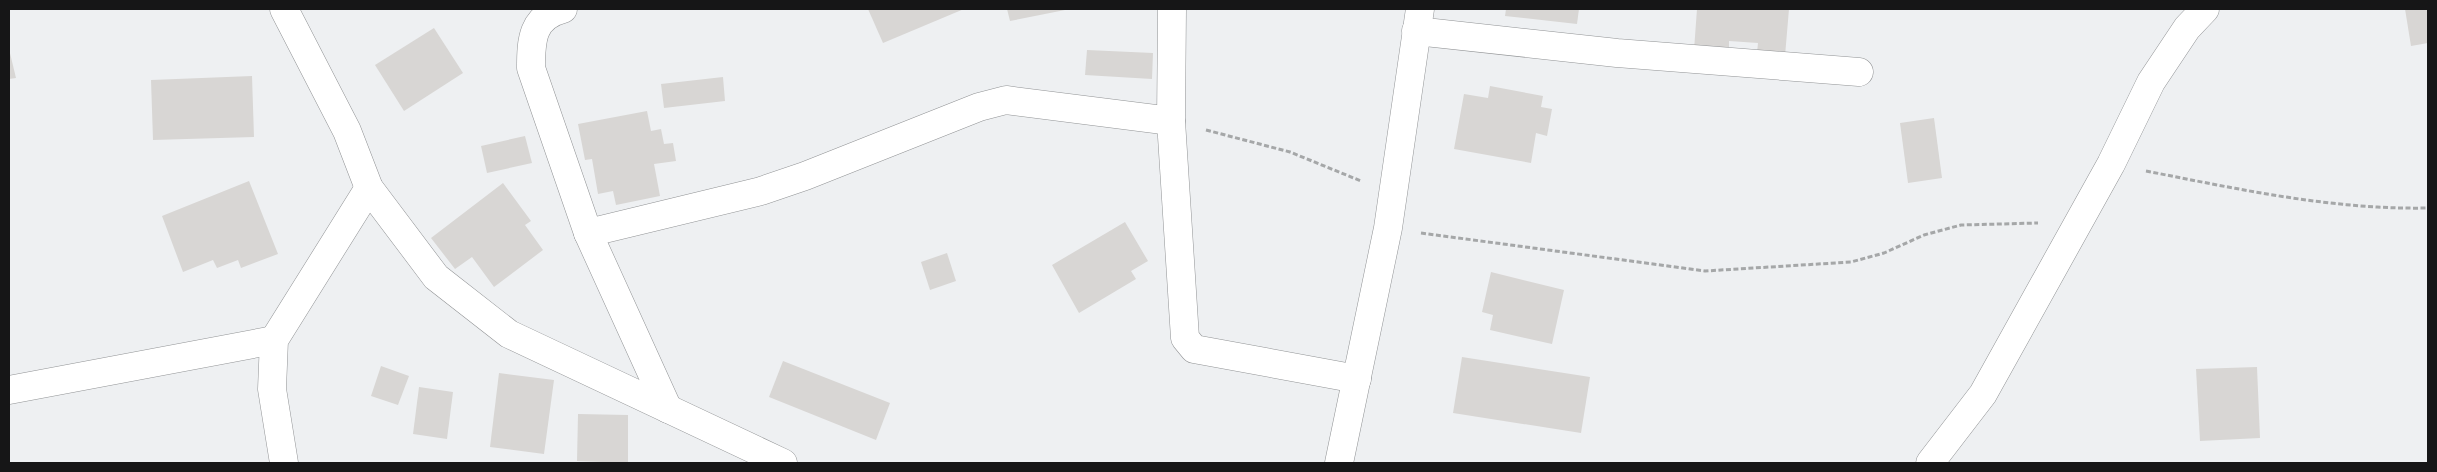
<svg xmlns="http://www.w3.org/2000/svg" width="2437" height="472" font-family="Barlow,sans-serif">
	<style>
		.building { fill: #d8d6d4 }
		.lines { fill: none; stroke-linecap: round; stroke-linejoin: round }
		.street-casing { stroke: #919395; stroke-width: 29 }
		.path { stroke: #a5a7a8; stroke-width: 3; stroke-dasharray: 5 2.5; stroke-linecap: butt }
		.street { stroke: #fff; stroke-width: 28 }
	</style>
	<rect width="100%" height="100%" fill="#eef0f2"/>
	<g class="building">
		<polygon points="868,9 964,9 883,43"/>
		<polygon points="1007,9 1065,9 1065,10 1010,21"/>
		<polygon points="1506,9 1579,9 1577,24 1505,16"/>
		<polygon points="1697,9 1789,9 1785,56 1757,53 1758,43 1729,41 1729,53 1694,50"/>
		<polygon points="2405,9 2428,9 2428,43 2411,46"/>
		<polygon points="434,28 463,73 404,111 375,65"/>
		<polygon points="9,49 16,78 9,79"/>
		<polygon points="1087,50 1153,53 1152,79 1085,75"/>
		<polygon points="252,76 254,137 153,140 151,80"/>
		<polygon points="723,77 725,101 664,108 661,84"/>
		<polygon points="1490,86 1543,96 1541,107 1552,109 1547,136 1536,133 1531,163 1454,149 1464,94 1488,98"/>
		<polygon points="647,111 651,131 661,129 664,144 673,143 676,161 654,164 660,196 616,205 613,191 598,194 592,159 585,160 578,124"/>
		<polygon points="1934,118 1942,178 1908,183 1900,123"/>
		<polygon points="525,136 532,163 487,173 481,146"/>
		<polygon points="249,181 278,254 241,268 238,260 217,268 213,260 183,272 162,216"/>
		<polygon points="503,183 531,221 525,225 543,250 494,287 472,257 455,269 431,238"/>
		<polygon points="1125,222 1148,261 1131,271 1136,279 1079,313 1052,265"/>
		<polygon points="947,253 956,281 930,290 921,262"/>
		<polygon points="1491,272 1564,290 1552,344 1490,330 1493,315 1482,312"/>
		<polygon points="1462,357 1590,377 1581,433 1453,413"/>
		<polygon points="783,361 890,403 876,440 769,397"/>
		<polygon points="381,366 409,376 398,405 371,396"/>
		<polygon points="2257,367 2260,438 2200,441 2196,369"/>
		<polygon points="499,373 554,380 544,454 490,447"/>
		<polygon points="419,387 453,392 447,439 413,434"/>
		<polygon points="578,414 628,415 628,463 577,461"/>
	</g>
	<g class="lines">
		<g class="street-casing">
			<g id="street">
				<polyline points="284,9 347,131 369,188 436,277 509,334 783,463"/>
				<path d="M563,9C532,17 531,40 531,68L588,233L668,409"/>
				<polyline points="1172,9 1171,121 1185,338 1194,349 1357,379"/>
				<polyline points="1416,31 1617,53 1859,72"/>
				<polyline points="588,233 761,191 805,176 979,107 1006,100 1171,121"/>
				<polyline points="9,390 274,340"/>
				<polyline points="284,463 272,389 274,340 369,188"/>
				<polyline points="1339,463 1388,228 1420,9"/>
				<polyline points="1930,463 1983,394 2111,164 2151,82 2187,28 2205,9"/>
			</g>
		</g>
		<g class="path">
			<polyline points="1206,130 1290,152 1361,181"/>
			<path d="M2146,171C2238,189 2333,210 2428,208"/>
			<polyline points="1421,233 1705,271 1851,262 1884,253 1924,235 1961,225 2038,223"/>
		</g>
		<use href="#street" class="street"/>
	</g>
	<rect width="2437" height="472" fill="none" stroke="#161617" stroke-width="20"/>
</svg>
